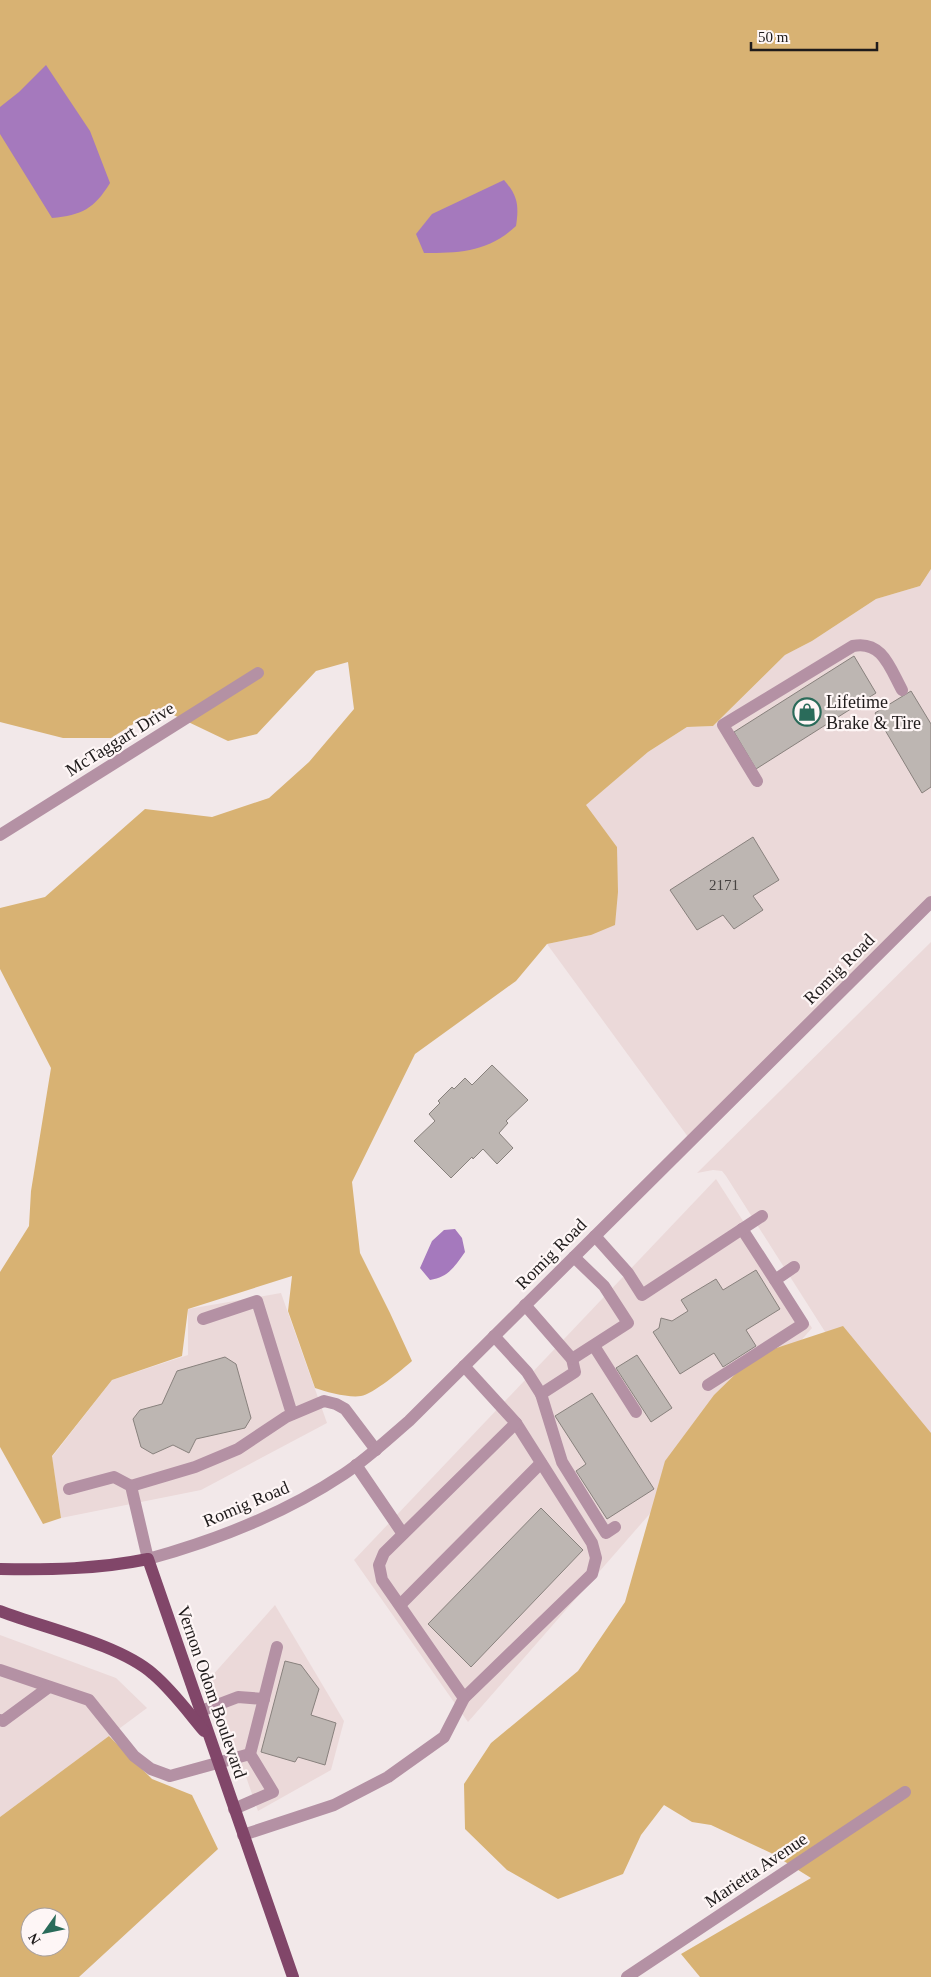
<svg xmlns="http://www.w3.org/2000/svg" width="931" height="1977" font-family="Georgia,serif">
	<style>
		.built { fill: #ebd9d9 }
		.green { fill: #d8b273; fill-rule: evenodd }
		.water { fill: #a579bd }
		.building { fill: #bdb6b2; stroke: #88817d }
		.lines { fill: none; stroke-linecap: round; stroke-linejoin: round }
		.minor { stroke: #b491a4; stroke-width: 12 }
		.major { stroke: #814669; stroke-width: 12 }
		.labels { text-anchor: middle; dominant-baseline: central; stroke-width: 4.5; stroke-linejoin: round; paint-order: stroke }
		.number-label { font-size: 15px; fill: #464241 }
		.poi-label { font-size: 18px; fill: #1f1b1b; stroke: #fef6f6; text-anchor: start }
		.street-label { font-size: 18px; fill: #1f1b1b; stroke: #fef6f6 }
	</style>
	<rect width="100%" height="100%" fill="#f2e8e9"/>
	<g class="built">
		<polygon points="931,569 931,902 691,1141 547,944 591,935 617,847 585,805 648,752 687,727 713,726 785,655 812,641 876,599 920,586"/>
		<polygon points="931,942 931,1479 829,1338 726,1176 722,1171 713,1170 697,1173"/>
		<polygon points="716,1179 812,1328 468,1722 354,1560"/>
		<polygon points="281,1293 327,1423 201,1490 61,1518 52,1457 112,1380 188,1355 188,1309"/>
		<polygon points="275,1605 344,1721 331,1770 258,1811 211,1677"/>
		<polygon points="0,1635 116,1678 147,1708 0,1817"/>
	</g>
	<g class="green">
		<path d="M0,0H931V569L920,586L876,599L812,641L785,655L713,726L687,727L648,752L586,805L617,847L618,892L615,925L591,935L547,944L516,981L415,1054L352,1182L360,1253L390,1313L412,1361C403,1369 372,1395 361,1396C349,1398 326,1392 315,1388L288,1311L292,1276L188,1309L182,1356L112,1380L52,1456L61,1518L43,1524L0,1447V1272L29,1226L31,1191L51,1068L0,969V908L45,897L145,809L212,817L269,798L309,762L354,709L348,662L316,671L257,734L228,741L159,708L111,738H63L0,722Z"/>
		<polygon points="843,1326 931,1433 931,1977 700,1977 681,1954 811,1878 771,1853 711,1825 692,1822 664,1805 641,1835 623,1874 558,1899 507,1870 465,1829 464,1784 491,1743 578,1671 625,1602 665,1461 714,1395 755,1355"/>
		<path d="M109,1736L152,1779L192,1795L218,1849L79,1977H0V1817ZM30,1917H60V1947H30Z"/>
	</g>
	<g class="water">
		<path d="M46,65L90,131L110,183C94,209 82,215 52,218L0,134V107L19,92Z"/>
		<path d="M504,180C518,196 519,206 516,226C488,252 460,253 424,253L416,234L432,214Z"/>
		<path d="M455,1229L462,1238L465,1252C455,1266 449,1277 430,1280L420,1268L432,1241L444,1230Z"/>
	</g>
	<g class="building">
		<polygon points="854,656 876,693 756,769 734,732"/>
		<polygon points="911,691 931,724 931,787 922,793 875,713"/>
		<polygon points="753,837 779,880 753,896 763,910 734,929 723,915 697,930 670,890"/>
		<polygon points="492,1065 528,1100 506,1121 508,1123 499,1133 513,1148 497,1164 483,1149 473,1159 472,1157 451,1178 414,1141 435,1121 429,1114 440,1103 438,1101 452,1087 454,1089 465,1078 472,1085"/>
		<polygon points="756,1270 780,1309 746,1330 756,1346 723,1367 714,1353 680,1374 653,1332 659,1328 661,1318 672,1321 688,1311 681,1300 716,1279 723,1290"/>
		<polygon points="637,1355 672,1408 651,1422 616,1368"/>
		<polygon points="225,1357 236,1364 251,1418 245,1428 196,1439 189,1453 173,1445 153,1454 141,1447 133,1419 140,1410 162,1404 177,1371"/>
		<polygon points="592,1393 654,1489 607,1519 576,1471 586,1464 555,1416"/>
		<polygon points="541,1508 583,1550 471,1667 428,1624"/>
		<polygon points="285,1661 301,1665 319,1689 311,1715 336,1723 325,1765 298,1757 295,1762 261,1752"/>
	</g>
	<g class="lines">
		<g class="minor">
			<path d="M757,781L723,725L853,646C882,640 890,668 902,690"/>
			<polyline points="0,835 258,673"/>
			<polyline points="742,1229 775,1280 794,1267"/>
			<polyline points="595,1236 628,1273 642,1295 762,1216"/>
			<polyline points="203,1319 257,1301 292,1414"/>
			<polyline points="494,1336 527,1372 541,1394 575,1372 572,1359 525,1305"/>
			<polyline points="594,1346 636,1412"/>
			<polyline points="572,1359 628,1323 604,1286 574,1257"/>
			<polyline points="708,1385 803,1324 775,1280"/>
			<polyline points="541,1394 562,1462 606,1533 615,1527"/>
			<polyline points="356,1465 403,1534"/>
			<polyline points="131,1486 195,1467 238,1449 286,1417 324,1401 336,1404 345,1409 376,1450"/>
			<path d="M69,1489L114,1477L131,1486L148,1559C217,1540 284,1514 344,1474C367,1459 388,1439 409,1421L931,902"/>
			<polyline points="400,1605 541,1463"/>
			<polyline points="0,1670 89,1700 134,1756 151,1769 170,1776 250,1754"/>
			<polyline points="464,1698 592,1574 596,1558 592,1543 516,1423"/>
			<polyline points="201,1711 238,1697 264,1699"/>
			<polyline points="0,1720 3,1721 49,1687"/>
			<polyline points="234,1809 273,1792 250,1754 277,1647"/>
			<polyline points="243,1835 334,1805 388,1777 444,1737 464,1698 382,1580 379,1565 384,1553 516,1423 464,1366"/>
			<polyline points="627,1977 905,1792"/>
		</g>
		<g class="major">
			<path d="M0,1569C50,1570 99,1569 148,1559L293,1977"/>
			<path d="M0,1611C44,1628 119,1644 153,1674C172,1690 188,1712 204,1731"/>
		</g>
	</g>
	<defs>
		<g id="shop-ring" transform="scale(1.4375)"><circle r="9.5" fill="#fef6f6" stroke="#2a6b5a" stroke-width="1.5"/><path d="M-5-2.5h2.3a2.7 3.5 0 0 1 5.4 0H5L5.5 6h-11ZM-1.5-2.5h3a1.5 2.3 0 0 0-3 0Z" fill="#2a6b5a"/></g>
	</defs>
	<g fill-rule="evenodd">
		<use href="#shop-ring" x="807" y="712"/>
	</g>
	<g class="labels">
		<g class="number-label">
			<text x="724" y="885">2171</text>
		</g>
		<g class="poi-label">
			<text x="826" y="702">Lifetime<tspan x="826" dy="21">Brake &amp; Tire</tspan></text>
		</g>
		<g class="street-label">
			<text transform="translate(120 739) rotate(-32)">McTaggart Drive</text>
			<text transform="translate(839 969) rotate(-45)">Romig Road</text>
			<text transform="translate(551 1254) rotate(-45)">Romig Road</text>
			<text transform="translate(246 1504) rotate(-23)">Romig Road</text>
			<text transform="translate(212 1692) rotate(71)">Vernon Odom Boulevard</text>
			<text transform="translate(756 1870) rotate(-34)">Marietta Avenue</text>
		</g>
	</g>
	<g transform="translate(45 1932) rotate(237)"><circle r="24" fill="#fef6f6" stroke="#a59e9e"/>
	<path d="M0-4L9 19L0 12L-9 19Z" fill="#2a6b5a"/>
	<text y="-8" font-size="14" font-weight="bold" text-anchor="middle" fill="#1f1b1b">N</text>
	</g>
	<path d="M751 42v8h126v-8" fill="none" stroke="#1f1b1b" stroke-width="2.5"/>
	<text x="758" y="42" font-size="15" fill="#1f1b1b" stroke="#fef6f6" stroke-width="4" paint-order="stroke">50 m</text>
</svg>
